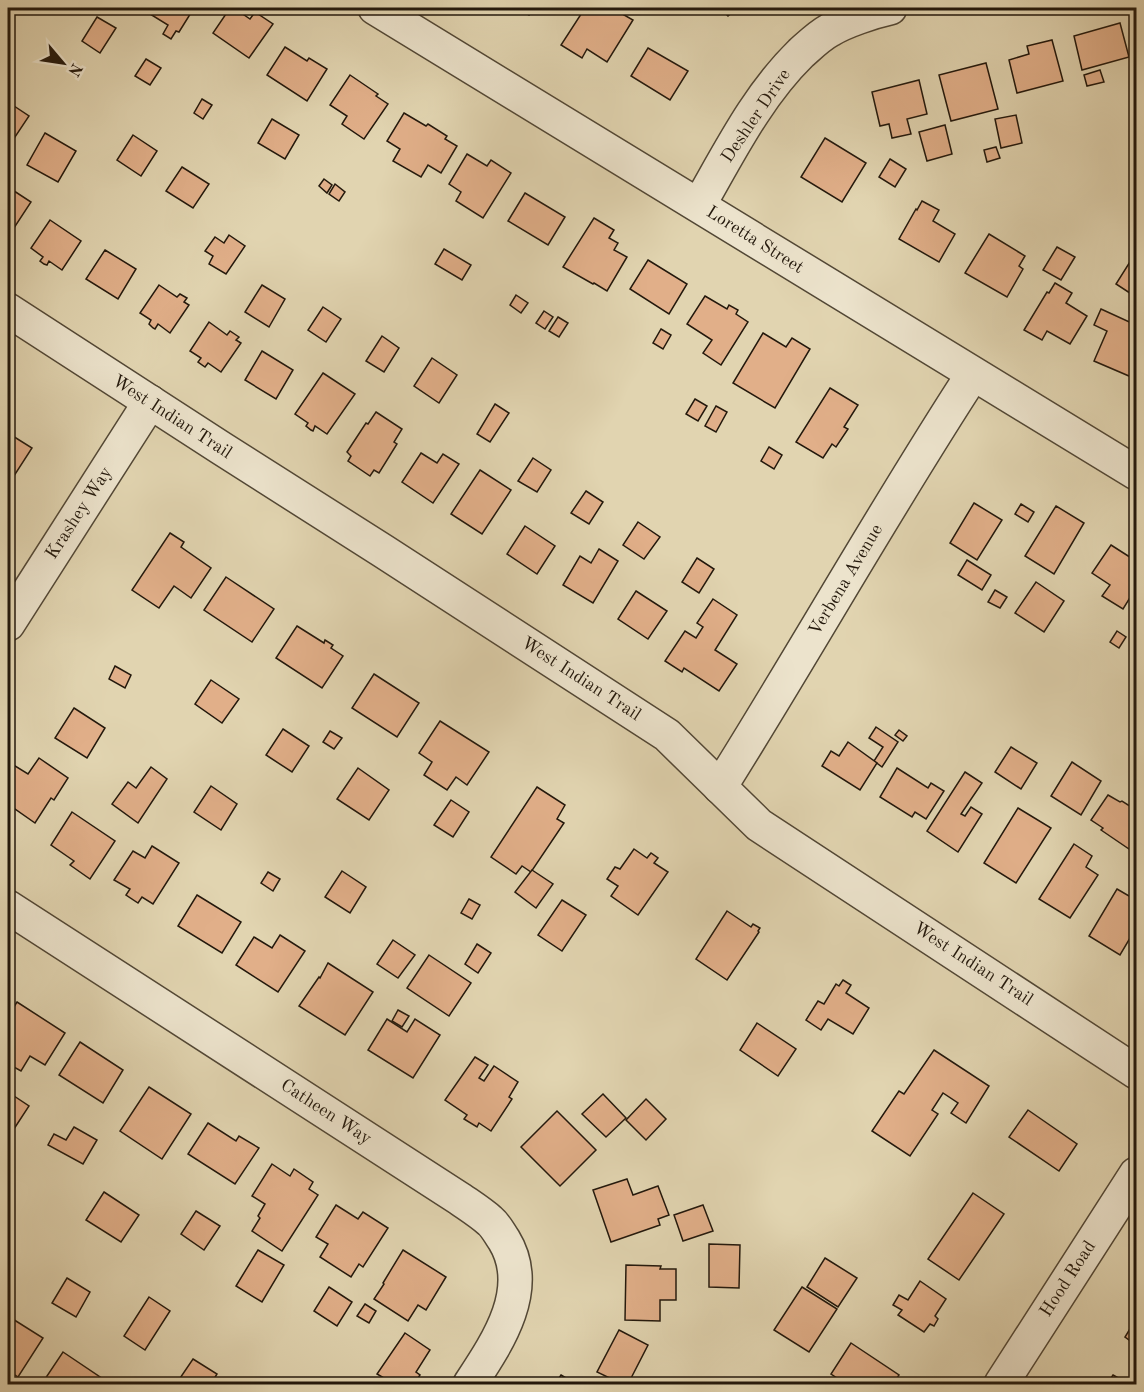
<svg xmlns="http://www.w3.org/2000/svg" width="1144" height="1392" font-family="'Old Standard TT',serif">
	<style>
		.building { fill: #e1af89; stroke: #23180c; stroke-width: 1.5 }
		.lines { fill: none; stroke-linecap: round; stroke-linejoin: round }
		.minor-casing { stroke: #524735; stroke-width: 36 }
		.minor { stroke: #ece3cc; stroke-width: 33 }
		.labels { text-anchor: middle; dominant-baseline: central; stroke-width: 5; stroke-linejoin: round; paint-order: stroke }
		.street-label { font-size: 18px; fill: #23180c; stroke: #ece3cc }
	</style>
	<rect width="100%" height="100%" fill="#e1d4b0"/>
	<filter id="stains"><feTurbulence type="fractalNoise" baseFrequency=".00333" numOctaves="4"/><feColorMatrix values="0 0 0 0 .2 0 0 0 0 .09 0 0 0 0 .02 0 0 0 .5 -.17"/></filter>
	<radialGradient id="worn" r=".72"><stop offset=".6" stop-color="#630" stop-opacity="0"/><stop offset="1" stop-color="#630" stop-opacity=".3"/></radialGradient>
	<g class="building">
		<polygon points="154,8 194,8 179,32 176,31 171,39 163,34 168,25 150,14"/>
		<polygon points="230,8 234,8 250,19 255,12 273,24 249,58 213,33"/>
		<polygon points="518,8 534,8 529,15"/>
		<polygon points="585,8 612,8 633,20 607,62 587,49 582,58 561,45"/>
		<polygon points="720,8 737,8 728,16"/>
		<polygon points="97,17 116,28 100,53 82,41"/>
		<polygon points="1120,23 1129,57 1082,70 1074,36"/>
		<polygon points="1052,40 1063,81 1017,93 1009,60 1029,54 1027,46"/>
		<polygon points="285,47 307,61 309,58 327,69 307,101 267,75"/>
		<polygon points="648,48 688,71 670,100 631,76"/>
		<polygon points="146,59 161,68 150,85 135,76"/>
		<polygon points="986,63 998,109 951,121 939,75"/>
		<polygon points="1100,70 1104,82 1087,86 1084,75"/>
		<polygon points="350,75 378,94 376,96 388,104 364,139 342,124 347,116 330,105"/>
		<polygon points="919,80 927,114 907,119 911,134 892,138 889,124 880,126 872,92"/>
		<polygon points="202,99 212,105 203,119 194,113"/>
		<polygon points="8,102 29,116 13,140 8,136"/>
		<polygon points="404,113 426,126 428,124 447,136 445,139 457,146 441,173 428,165 421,177 393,161 400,149 387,141"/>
		<polygon points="1016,115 1022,143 1001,148 995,119"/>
		<polygon points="272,119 299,135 285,159 258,143"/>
		<polygon points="945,125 952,154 927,161 919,132"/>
		<polygon points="45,133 76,151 58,182 27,165"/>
		<polygon points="133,135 157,151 141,176 117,160"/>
		<polygon points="825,138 866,163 842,202 801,177"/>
		<polygon points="996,147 1000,158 987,162 984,150"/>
		<polygon points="467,154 487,166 491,160 511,173 483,218 456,201 461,192 449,184"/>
		<polygon points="890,159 906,169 895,187 879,177"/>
		<polygon points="182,167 209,184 193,208 166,191"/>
		<polygon points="324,179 332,185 327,193 319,186"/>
		<polygon points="335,184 345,192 339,201 329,194"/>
		<polygon points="8,187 31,202 12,231 8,228"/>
		<polygon points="525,193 565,217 548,245 508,221"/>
		<polygon points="922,201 939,210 933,221 955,234 939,262 899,239 916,209 917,210"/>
		<polygon points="594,218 614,230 609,238 618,243 614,250 627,257 607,291 594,283 593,284 563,267"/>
		<polygon points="50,220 81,241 62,270 49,261 47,265 44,264 40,261 43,257 31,248"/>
		<polygon points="989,234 1025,256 1019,266 1023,269 1007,297 965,273"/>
		<polygon points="229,235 245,246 226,274 209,264 213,256 205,251 215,237 224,243"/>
		<polygon points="1057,247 1075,257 1061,280 1043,270"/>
		<polygon points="444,249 471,265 462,280 435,264"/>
		<polygon points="105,250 136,269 118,299 86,279"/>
		<polygon points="1133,257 1136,259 1136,297 1116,284"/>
		<polygon points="648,260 687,284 669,314 630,289"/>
		<polygon points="1055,283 1072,293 1066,303 1087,316 1070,344 1047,331 1042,340 1024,330 1047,292 1049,293"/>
		<polygon points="159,285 177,297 180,294 187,298 184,302 189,305 170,333 158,324 155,329 153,328 149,324 151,320 140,313"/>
		<polygon points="262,285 285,299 269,327 245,312"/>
		<polygon points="516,295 528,303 521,313 510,305"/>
		<polygon points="705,296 727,309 729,305 738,310 736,314 748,322 721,365 703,353 712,340 687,324"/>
		<polygon points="323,307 341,319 326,342 308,330"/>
		<polygon points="1101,309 1136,325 1136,379 1094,361 1107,331 1094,325"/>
		<polygon points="544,311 553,317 545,329 536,323"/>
		<polygon points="558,317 568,323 559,337 549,331"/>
		<polygon points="209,322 227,335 230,331 239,337 236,340 241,343 221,372 208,363 205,367 198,362 201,358 190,351"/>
		<polygon points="661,329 671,335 663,349 653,343"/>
		<polygon points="763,333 786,347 792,338 810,349 775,408 733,383"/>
		<polygon points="382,336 399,348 384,372 366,361"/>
		<polygon points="262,351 293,370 276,399 245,380"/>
		<polygon points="432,358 457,375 439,403 414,386"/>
		<polygon points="323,373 355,394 327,434 315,426 313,431 311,430 306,426 308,423 295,414"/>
		<polygon points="830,388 858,405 844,427 848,429 836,447 832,444 823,458 796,442"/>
		<polygon points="695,399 707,406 698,421 686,414"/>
		<polygon points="495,404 509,413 490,442 477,434"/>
		<polygon points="716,406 727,412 716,432 705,426"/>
		<polygon points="376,412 402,429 394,442 397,444 379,473 374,470 370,476 348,461 351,456 347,452 366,423 368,424"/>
		<polygon points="8,433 32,448 12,479 9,477 8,480"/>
		<polygon points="769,447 782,455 774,469 761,461"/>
		<polygon points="421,453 437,463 443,454 459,464 433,503 402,482"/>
		<polygon points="533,458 551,470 537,492 518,481"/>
		<polygon points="480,470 511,490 482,534 451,514"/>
		<polygon points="586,491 603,502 589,524 571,513"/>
		<polygon points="974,503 1002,520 977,560 950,543"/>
		<polygon points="1021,504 1034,512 1028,522 1015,514"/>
		<polygon points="1056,506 1084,523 1054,574 1025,556"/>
		<polygon points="638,522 660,537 644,559 623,545"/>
		<polygon points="525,526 555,546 537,574 507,554"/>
		<polygon points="170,533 184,542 181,547 211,568 191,598 174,586 159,608 132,590"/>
		<polygon points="1111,545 1136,561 1136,588 1123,609 1102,596 1110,585 1092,573"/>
		<polygon points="599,549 618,561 593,603 563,585 580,556 591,563"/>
		<polygon points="697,558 714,569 699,593 682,582"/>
		<polygon points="967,560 991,575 982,590 958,575"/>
		<polygon points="226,577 274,609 252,642 204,610"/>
		<polygon points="1036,582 1064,601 1044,632 1015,613"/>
		<polygon points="995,590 1007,597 1000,608 988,602"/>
		<polygon points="636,591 667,611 648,639 618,619"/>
		<polygon points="713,599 737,615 715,650 737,664 719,691 684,668 682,672 665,661 685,631 696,638 703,627 697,623"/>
		<polygon points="297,626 324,643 325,640 333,645 331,648 343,656 322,688 276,658"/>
		<polygon points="1117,631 1126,637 1119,648 1110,642"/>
		<polygon points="115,666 131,675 125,688 109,679"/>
		<polygon points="374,674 419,703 397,737 352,708"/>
		<polygon points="211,680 239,699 222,723 195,704"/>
		<polygon points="74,708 105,728 87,758 55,738"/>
		<polygon points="440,721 489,752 467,785 456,777 447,790 424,775 432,762 419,753"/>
		<polygon points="876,727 898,742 882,767 874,761 883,747 869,738"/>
		<polygon points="283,729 309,746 292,772 266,755"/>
		<polygon points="899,730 907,736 903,741 895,735"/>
		<polygon points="330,731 342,738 334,749 323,742"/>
		<polygon points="848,742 877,763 860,790 822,766 831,751 839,756"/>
		<polygon points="1011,747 1037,763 1021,789 995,772"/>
		<polygon points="39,758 68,778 54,800 51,798 35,823 8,804 8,770 12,764 28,774"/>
		<polygon points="1072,762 1101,781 1081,815 1051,796"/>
		<polygon points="151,767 167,779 138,823 112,804 128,782 136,788"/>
		<polygon points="358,768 389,790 369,820 337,799"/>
		<polygon points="897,768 928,788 931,783 944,791 926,819 915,812 912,817 880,797"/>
		<polygon points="965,772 982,783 961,814 965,816 971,807 982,814 958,852 927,831"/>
		<polygon points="211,786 237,804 221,830 194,812"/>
		<polygon points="537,787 565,805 557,819 564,823 531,872 522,866 516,874 491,857"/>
		<polygon points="1108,795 1120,802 1122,801 1136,810 1136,838 1129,849 1101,830 1103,828 1091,820"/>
		<polygon points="451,800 469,812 453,837 434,825"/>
		<polygon points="1018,808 1051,828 1016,883 984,863"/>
		<polygon points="72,812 115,841 90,879 70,865 74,861 51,845"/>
		<polygon points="1074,844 1092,856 1086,867 1098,875 1070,918 1039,899"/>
		<polygon points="152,846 179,863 153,904 142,897 138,903 126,895 130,889 114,880 133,851 145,858"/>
		<polygon points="634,849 647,858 651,853 658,858 654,863 668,872 638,915 611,896 618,886 607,879 615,867 620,869"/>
		<polygon points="532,870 553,884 536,908 515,892"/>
		<polygon points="342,871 366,887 350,913 325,897"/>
		<polygon points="268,872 280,879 273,891 261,883"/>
		<polygon points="1117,889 1136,900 1130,912 1136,916 1136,928 1120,955 1089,936"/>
		<polygon points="197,895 241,922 222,953 178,926"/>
		<polygon points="469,899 480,905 472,919 461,913"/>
		<polygon points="562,900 586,915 562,951 538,935"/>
		<polygon points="727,911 751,927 753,924 760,928 758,931 759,932 727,980 696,959"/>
		<polygon points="280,935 305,951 278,992 236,965 254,937 272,948"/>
		<polygon points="393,940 415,955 398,978 377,964"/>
		<polygon points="477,944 491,953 478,973 465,964"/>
		<polygon points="429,955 471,983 449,1016 407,988"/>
		<polygon points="328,963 373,992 345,1035 299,1006 319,977 320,978"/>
		<polygon points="843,980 851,985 846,993 869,1008 853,1034 828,1019 821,1030 806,1020 818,1001 824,1004 836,984 839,986"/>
		<polygon points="17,1002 65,1033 45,1065 30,1056 21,1071 14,1067 8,1078 8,1016"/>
		<polygon points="398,1010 409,1016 402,1027 392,1021"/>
		<polygon points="387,1019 407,1032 415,1019 440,1035 413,1078 368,1050"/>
		<polygon points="757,1023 796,1049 778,1076 740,1050"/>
		<polygon points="80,1042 123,1070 103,1103 59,1075"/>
		<polygon points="934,1050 989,1086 966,1123 951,1113 958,1103 943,1093 932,1110 938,1114 910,1156 872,1131 899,1091 904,1094"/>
		<polygon points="475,1057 488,1065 479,1078 484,1081 494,1066 518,1082 509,1097 512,1099 491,1131 479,1123 477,1127 464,1119 467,1115 445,1100"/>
		<polygon points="149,1087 191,1114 162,1159 120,1131"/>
		<polygon points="8,1092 29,1106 10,1135 8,1133"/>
		<polygon points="603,1094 626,1118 606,1137 582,1114"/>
		<polygon points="646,1099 666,1119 646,1140 626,1120"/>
		<polygon points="1028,1110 1077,1144 1059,1171 1009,1137"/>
		<polygon points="557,1111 596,1150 560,1186 521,1147"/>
		<polygon points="208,1123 236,1141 239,1136 259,1148 235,1184 188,1154"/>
		<polygon points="74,1127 97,1140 83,1164 48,1145 54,1134 66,1140"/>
		<polygon points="272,1164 290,1176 294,1169 313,1182 309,1189 318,1195 282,1251 252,1231 260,1218 258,1216 265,1204 252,1196"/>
		<polygon points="627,1179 633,1195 658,1186 669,1215 658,1219 660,1225 611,1242 593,1190"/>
		<polygon points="104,1192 139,1215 121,1242 86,1220"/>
		<polygon points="973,1193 1004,1214 959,1280 928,1259"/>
		<polygon points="336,1205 358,1219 363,1212 388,1228 363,1267 359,1264 351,1277 320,1257 328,1244 316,1237"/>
		<polygon points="703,1205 713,1231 683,1241 674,1215"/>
		<polygon points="196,1211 220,1226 204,1250 181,1234"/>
		<polygon points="709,1244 740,1245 739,1288 709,1287"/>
		<polygon points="258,1250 284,1265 262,1302 236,1286"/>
		<polygon points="403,1250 446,1277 426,1310 418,1305 408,1321 374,1299 384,1284 383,1283"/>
		<polygon points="825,1258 857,1278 838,1307 807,1287"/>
		<polygon points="626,1265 661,1266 660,1269 676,1269 676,1300 660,1300 660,1321 625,1320"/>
		<polygon points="67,1278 90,1292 76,1317 52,1303"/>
		<polygon points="920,1281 946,1299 935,1316 938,1319 934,1326 930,1324 924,1332 898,1315 902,1310 893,1305 899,1295 908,1300"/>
		<polygon points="329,1287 352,1302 337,1326 314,1311"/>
		<polygon points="802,1287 837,1309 809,1352 774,1330"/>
		<polygon points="149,1297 170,1311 145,1350 124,1336"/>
		<polygon points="365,1304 376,1311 369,1323 357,1316"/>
		<polygon points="8,1316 43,1338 18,1377 8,1370"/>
		<polygon points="1136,1319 1136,1345 1125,1337"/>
		<polygon points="619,1330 648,1345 628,1384 622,1384 597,1372"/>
		<polygon points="405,1333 430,1350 416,1372 420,1375 414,1384 394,1384 377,1374"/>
		<polygon points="851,1343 899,1375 893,1384 846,1384 831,1374"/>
		<polygon points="63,1352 103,1379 99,1384 47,1384 43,1382"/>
		<polygon points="193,1359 217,1374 211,1384 176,1384"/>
		<polygon points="561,1375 576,1384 555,1384"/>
		<polygon points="1113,1375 1129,1384 1107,1384"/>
	</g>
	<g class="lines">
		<g class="minor-casing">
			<g id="minor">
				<polyline points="375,8 1136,473"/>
				<path d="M699,205C729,153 757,96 801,53C810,45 819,36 830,30C845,21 872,12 890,8"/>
				<polyline points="8,310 221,448 383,551 667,735 759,825 1136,1072"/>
				<polyline points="8,624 150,402"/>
				<path d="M720,787C806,650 885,509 973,374"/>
				<path d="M8,907L460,1199C470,1206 481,1213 490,1221C496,1226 499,1233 504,1240C534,1289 497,1343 470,1384"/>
				<polyline points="1001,1384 1136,1174"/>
			</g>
		</g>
		<use href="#minor" class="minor"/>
	</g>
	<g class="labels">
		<g class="street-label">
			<text transform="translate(756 116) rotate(-56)">Deshler Drive</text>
			<text transform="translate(755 240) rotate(32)">Loretta Street</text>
			<text transform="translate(172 417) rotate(33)">West Indian Trail</text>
			<text transform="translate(79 513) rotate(-57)">Krashey Way</text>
			<text transform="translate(846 580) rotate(-59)">Verbena Avenue</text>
			<text transform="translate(581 679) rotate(33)">West Indian Trail</text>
			<text transform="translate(973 964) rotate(33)">West Indian Trail</text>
			<text transform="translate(326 1112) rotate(33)">Catheen Way</text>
			<text transform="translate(1068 1279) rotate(-57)">Hood Road</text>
		</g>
	</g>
	<rect width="1144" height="1392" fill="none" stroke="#e1d4b0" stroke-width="30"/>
	<rect x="9" y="9" width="1126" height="1374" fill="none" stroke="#23180c" stroke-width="3"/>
	<rect x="15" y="15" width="1114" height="1362" fill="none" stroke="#23180c" stroke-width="1.5"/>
	<g transform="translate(63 63) rotate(119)" stroke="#ece3cc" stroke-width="4.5" paint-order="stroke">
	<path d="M0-4.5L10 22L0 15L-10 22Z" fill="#23180c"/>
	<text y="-9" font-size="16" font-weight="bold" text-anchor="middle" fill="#23180c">N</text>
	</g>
	<rect width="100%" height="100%" filter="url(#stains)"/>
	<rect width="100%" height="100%" fill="url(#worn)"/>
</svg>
